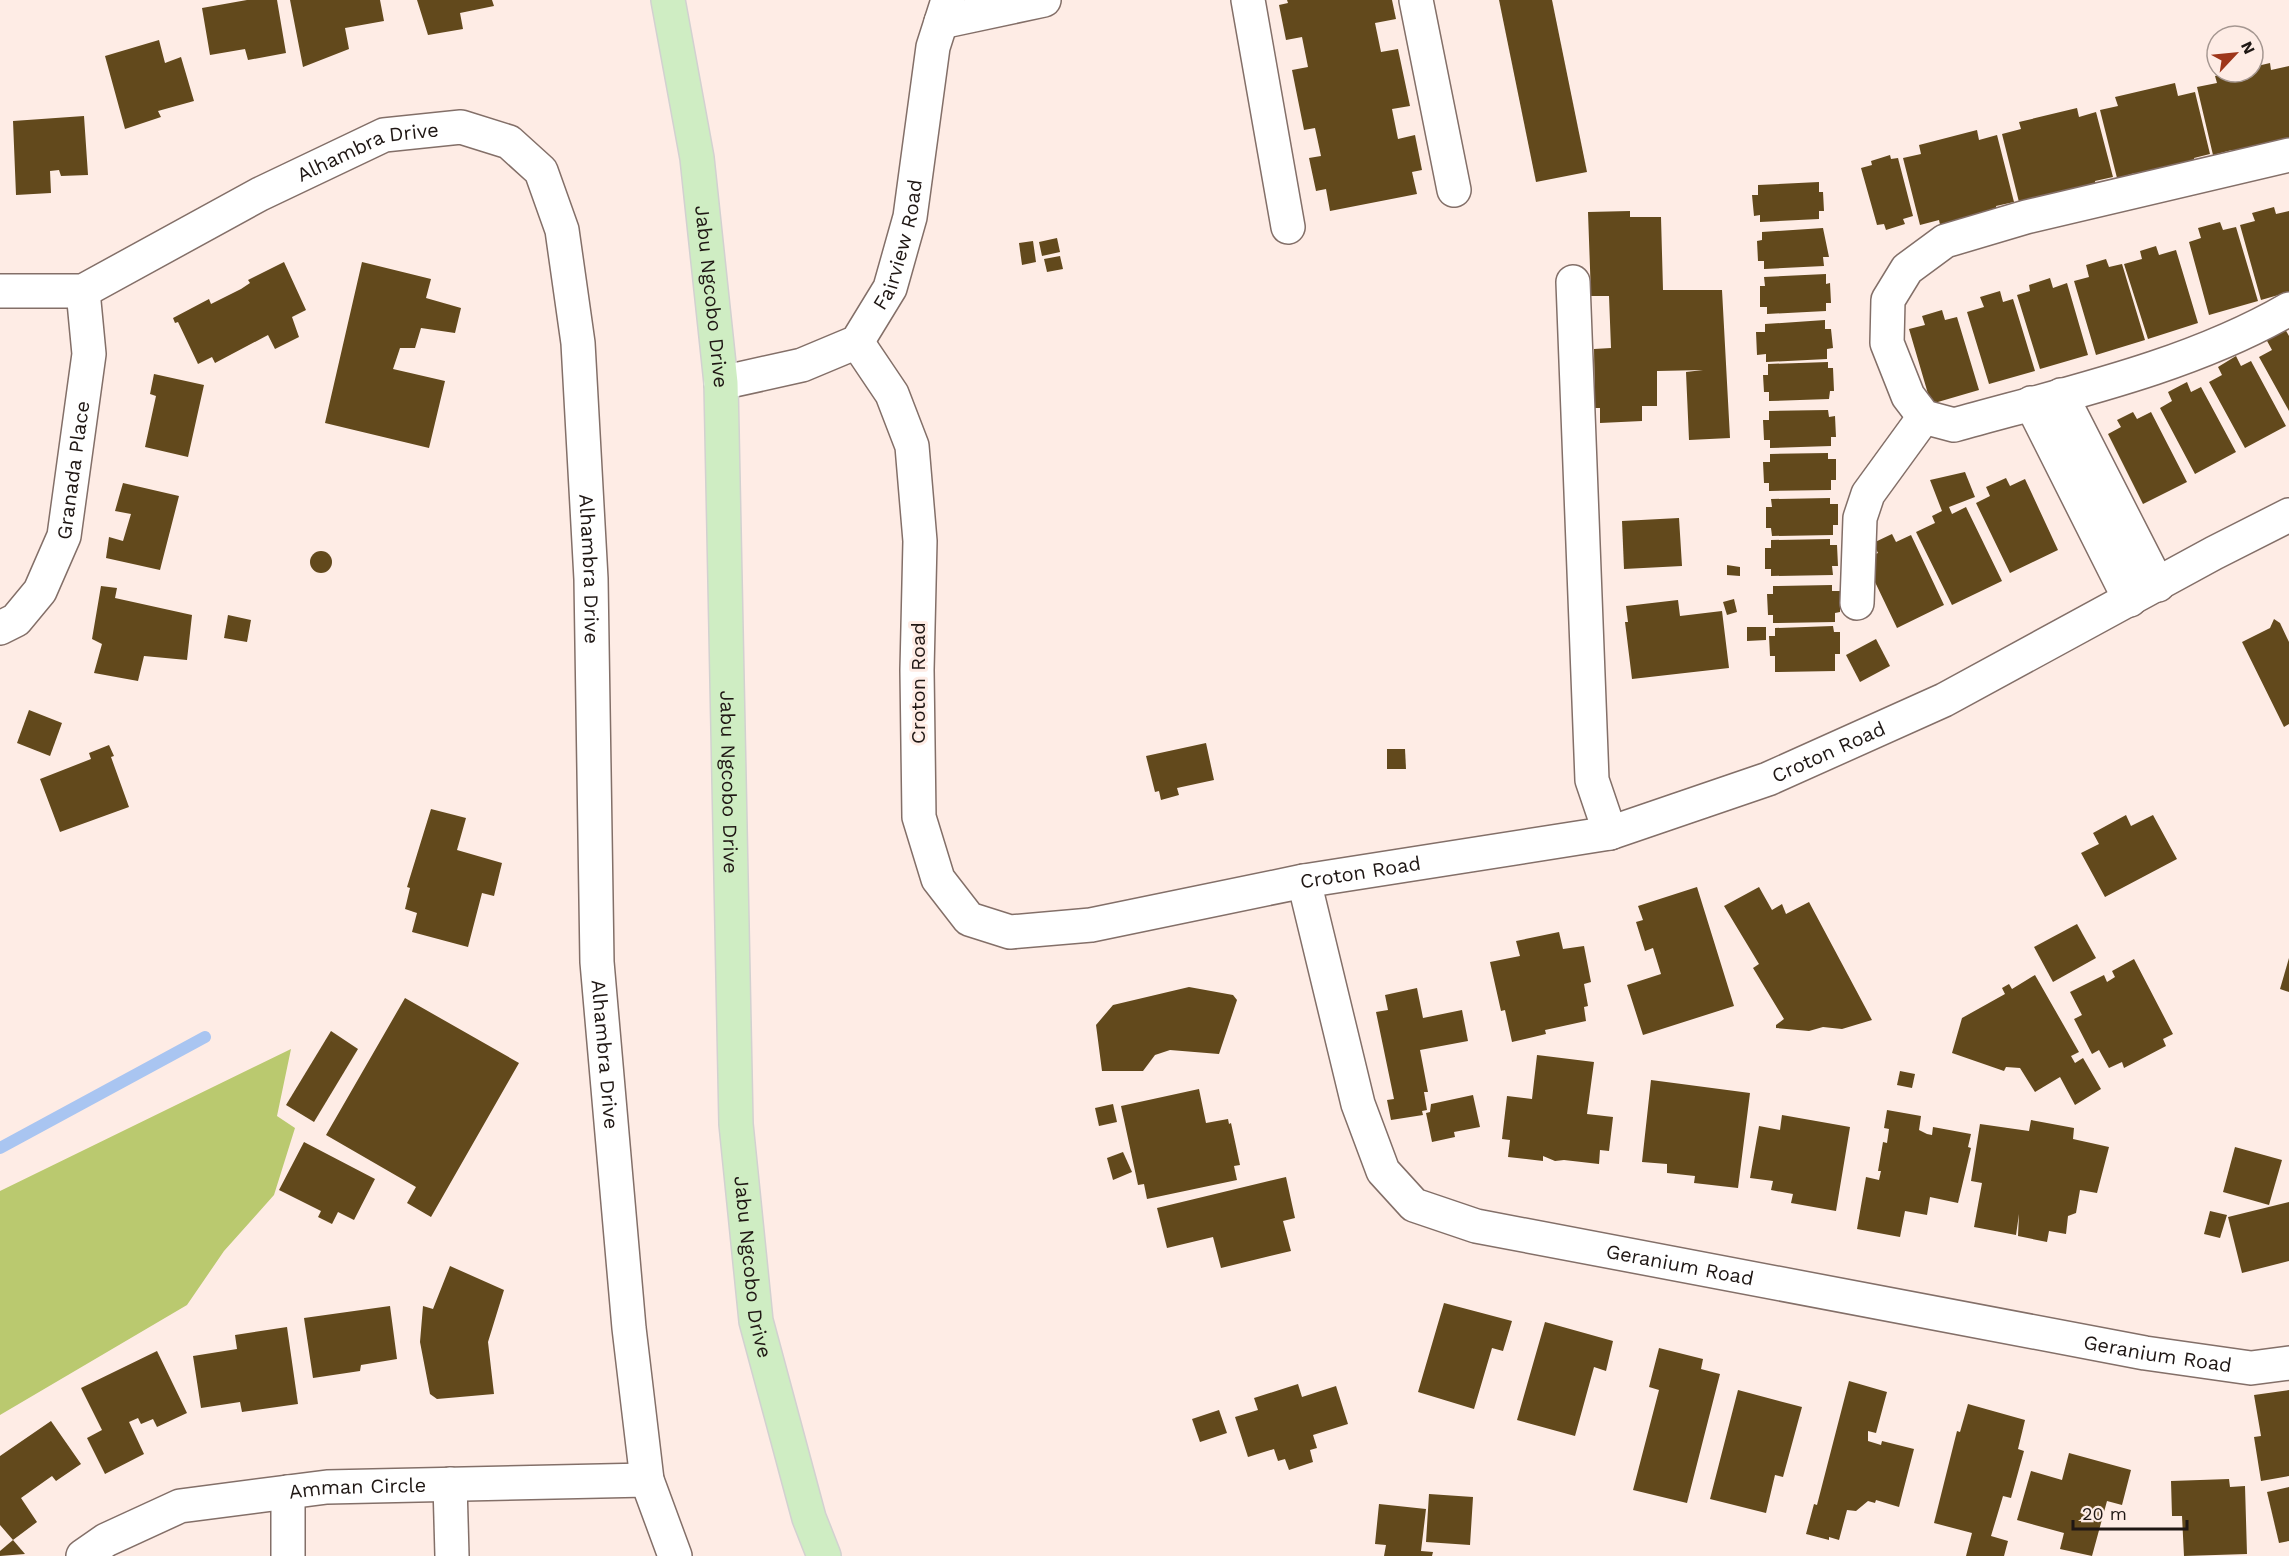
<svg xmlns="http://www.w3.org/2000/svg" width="2289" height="1556" font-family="'Work Sans',sans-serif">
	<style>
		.forest { fill: #bac96f }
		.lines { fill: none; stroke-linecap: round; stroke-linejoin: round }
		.stream { stroke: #a9c5f1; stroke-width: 12 }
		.building { fill: #62491c }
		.minor-casing { stroke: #836f68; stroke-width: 36 }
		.major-casing { stroke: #d2d1d0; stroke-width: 36 }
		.minor { stroke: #fff; stroke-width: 33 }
		.major { stroke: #cfedc3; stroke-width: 33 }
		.labels { text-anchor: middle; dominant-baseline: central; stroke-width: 6; stroke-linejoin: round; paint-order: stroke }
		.street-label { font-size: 20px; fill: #1f1714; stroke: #feece5 }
	</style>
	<rect width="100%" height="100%" fill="#feece5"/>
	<polygon class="forest" points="291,1049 277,1116 295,1128 274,1195 224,1251 187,1305 0,1415 0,1191"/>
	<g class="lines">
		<polyline class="stream" points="0,1148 205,1037"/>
	</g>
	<g class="building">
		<polygon points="247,0 277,0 286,53 248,60 245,49 210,55 202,8"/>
		<polygon points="290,0 380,0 384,21 345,28 349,49 303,67"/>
		<polygon points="417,0 492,0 494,6 460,13 463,29 428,35"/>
		<polygon points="1287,0 1392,0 1396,19 1375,23 1381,52 1398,49 1410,106 1392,109 1398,139 1415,135 1422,170 1412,172 1417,194 1330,211 1326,189 1316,191 1309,158 1321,156 1315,128 1304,130 1292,70 1308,67 1302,37 1286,40 1279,5 1288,3"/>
		<polygon points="1499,0 1552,0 1587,172 1536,182"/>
		<polygon points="159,40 165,63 181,57 194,101 158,111 161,117 125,129 105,56"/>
		<polygon points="2270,63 2271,70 2289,66 2289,145 2233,158 2232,150 2213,155 2197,87 2217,83 2215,76 2232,72 2253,72 2253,67"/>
		<polygon points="2175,83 2178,96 2195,92 2210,154 2194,158 2196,167 2137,181 2135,173 2117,178 2100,110 2118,106 2115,97"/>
		<polygon points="2077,108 2079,117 2096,112 2113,177 2095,181 2097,191 2019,202 2002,134 2021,129 2019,122"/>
		<polygon points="84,116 88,175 61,176 59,170 50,171 51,193 16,195 13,121"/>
		<polygon points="1977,130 1979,140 1997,135 2014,202 1996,206 1998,215 1941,229 1939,220 1920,225 1903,158 1921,154 1919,145"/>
		<polygon points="1890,155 1891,159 1898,158 1913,216 1903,219 1905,224 1886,230 1884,224 1877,225 1861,168 1872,165 1871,161"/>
		<polygon points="1819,182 1819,192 1823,192 1824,211 1819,211 1819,219 1760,222 1760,215 1754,216 1752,195 1758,195 1758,185"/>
		<polygon points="2274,207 2276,214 2289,211 2289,292 2261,300 2240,225 2255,221 2252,213"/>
		<polygon points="1630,211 1630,217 1661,217 1663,290 1722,290 1730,438 1689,440 1686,372 1703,370 1657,371 1657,406 1642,406 1642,421 1600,423 1600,408 1595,408 1594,349 1611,348 1609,296 1591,296 1588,212"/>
		<polygon points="2220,222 2223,230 2236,227 2258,301 2209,315 2189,242 2201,238 2198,228"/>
		<polygon points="1823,228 1829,257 1823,257 1824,266 1764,269 1764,261 1758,261 1757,241 1762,240 1762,232"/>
		<polygon points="1057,238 1060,252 1042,256 1039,242"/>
		<polygon points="1033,241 1036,262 1022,265 1019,243"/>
		<polygon points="2156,246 2159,255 2176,250 2198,323 2148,339 2124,264 2142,259 2140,251"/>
		<polygon points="1060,256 1063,269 1047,272 1044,259"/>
		<polygon points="2106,259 2109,267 2122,264 2145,340 2096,355 2074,281 2089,277 2086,265"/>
		<polygon points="284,262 306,310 292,317 299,337 275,349 268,335 215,363 212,357 198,364 178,322 175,323 173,318 209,299 211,304 241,289 250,283 248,280"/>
		<polygon points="362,262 431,279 426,298 461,308 455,333 421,328 415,348 400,348 393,369 445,381 429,448 325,423"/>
		<polygon points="1826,274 1826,284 1830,283 1831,303 1826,303 1826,311 1767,314 1767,307 1760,307 1760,286 1765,286 1764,277"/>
		<polygon points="2050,278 2053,288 2067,283 2088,355 2040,369 2017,295 2030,291 2029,285"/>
		<polygon points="2000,291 2003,302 2013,299 2035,371 1989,384 1967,312 1984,307 1980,297"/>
		<polygon points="1942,310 1945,320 1957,317 1979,390 1931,404 1909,329 1925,325 1922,316"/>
		<polygon points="1825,320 1825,329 1831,329 1833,348 1827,349 1827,359 1766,362 1766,354 1757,355 1756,332 1765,332 1765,324"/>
		<polygon points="2285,329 2289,336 2289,411 2259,357 2272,350 2266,339"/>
		<polygon points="2236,356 2241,366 2251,361 2286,426 2245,448 2209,382 2222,375 2218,367"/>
		<polygon points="1828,362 1828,368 1833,368 1834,391 1830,391 1829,399 1769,401 1769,392 1764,392 1763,375 1768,375 1768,364"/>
		<polygon points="154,374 204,385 188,457 145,447 156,396 150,394"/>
		<polygon points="2187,382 2191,392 2201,387 2236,452 2195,474 2160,408 2172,401 2168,392"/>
		<polygon points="1828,410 1829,417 1835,416 1836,437 1831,437 1831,446 1770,448 1770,440 1764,440 1763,420 1769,420 1769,411"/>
		<polygon points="2133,412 2137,419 2151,412 2187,482 2143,504 2108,434 2121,427 2117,420"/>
		<polygon points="1828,453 1828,459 1836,459 1836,480 1831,480 1831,490 1769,491 1769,483 1764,483 1763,462 1770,462 1770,454"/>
		<polygon points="1965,472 1975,497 1949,507 1952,514 1966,507 2002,581 1952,605 1916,532 1935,523 1932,516 1942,511 1930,480"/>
		<polygon points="2006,478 2010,486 2025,479 2058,550 2010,573 1976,503 1990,496 1986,487"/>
		<polygon points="123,483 179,496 160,570 106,558 109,537 123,541 131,514 115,511"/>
		<polygon points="1830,498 1830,504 1838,504 1838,525 1833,525 1833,535 1772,536 1771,528 1766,528 1766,507 1772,507 1771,499"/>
		<polygon points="1679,518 1682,566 1624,569 1622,521"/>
		<polygon points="1892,534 1896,542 1911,535 1944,605 1897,628 1864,559 1878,553 1873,543"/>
		<polygon points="1830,539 1830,545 1837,545 1838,566 1832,566 1833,575 1771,576 1771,569 1765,569 1765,548 1771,548 1771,540"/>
		<circle cx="321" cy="562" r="11"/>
		<polygon points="1727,565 1740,567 1740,576 1727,575"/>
		<polygon points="1832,585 1832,591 1840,591 1840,612 1835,613 1835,622 1773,623 1773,615 1768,615 1767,594 1773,594 1773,586"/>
		<polygon points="101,586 117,588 115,598 192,615 187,660 144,656 138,681 94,673 102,644 92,639"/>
		<polygon points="1734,599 1737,612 1727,615 1723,602"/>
		<polygon points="1678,600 1680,616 1722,611 1729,668 1632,679 1625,622 1628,622 1626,606"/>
		<polygon points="228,615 251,620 247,642 224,638"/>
		<polygon points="2274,619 2280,623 2289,642 2289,724 2284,727 2242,642 2270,628"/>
		<polygon points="1833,626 1834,632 1840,632 1840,654 1835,654 1835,671 1775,672 1775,656 1770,656 1769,636 1775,636 1775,628"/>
		<polygon points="1747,627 1766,627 1766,640 1747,641"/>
		<polygon points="1876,639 1890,666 1860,682 1846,655"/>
		<polygon points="29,710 62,723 50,756 17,743"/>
		<polygon points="1206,743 1214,780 1177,788 1179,795 1161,800 1159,791 1155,792 1146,756"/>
		<polygon points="109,745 114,756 111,757 129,807 60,832 40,779 91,759 89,753"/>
		<polygon points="1387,749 1405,749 1406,769 1387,769"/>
		<polygon points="431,809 466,818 457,850 502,863 494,896 482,893 468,947 412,932 417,913 405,909 410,888 407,887"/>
		<polygon points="2126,815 2131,826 2153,815 2177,859 2105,897 2081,853 2099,844 2093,833"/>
		<polygon points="1697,887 1734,1006 1643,1035 1627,985 1661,974 1653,948 1645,951 1636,922 1643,920 1638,906"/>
		<polygon points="1759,887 1772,910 1782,904 1786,914 1809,902 1872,1020 1842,1029 1823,1027 1809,1031 1776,1028 1776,1025 1784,1019 1753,968 1759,964 1724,906"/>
		<polygon points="2077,924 2096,958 2053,982 2034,947"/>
		<polygon points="1559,932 1563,949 1584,946 1591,982 1584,984 1588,1006 1584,1007 1586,1021 1545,1030 1546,1034 1512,1042 1505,1010 1501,1011 1490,962 1520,956 1516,941"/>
		<polygon points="2289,958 2289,992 2280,989"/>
		<polygon points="2134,959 2173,1034 2163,1039 2166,1046 2124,1068 2122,1062 2109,1068 2099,1050 2092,1054 2074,1019 2082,1015 2070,992 2104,975 2107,982 2115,977 2112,971"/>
		<polygon points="2035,975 2079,1052 2071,1056 2075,1063 2083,1058 2101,1089 2075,1105 2060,1077 2035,1092 2020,1068 2006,1067 2004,1071 1952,1053 1962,1018 2005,994 2002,988 2009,984 2012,989"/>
		<polygon points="1189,987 1233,995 1237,1000 1219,1054 1170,1050 1155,1055 1143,1071 1102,1071 1096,1025 1113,1005"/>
		<polygon points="1417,988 1423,1018 1462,1010 1468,1041 1420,1050 1428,1092 1424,1092 1427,1110 1422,1111 1423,1115 1391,1120 1387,1100 1394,1099 1376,1012 1388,1010 1385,995"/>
		<polygon points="405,998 519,1063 431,1217 407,1203 416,1187 326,1135"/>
		<polygon points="331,1031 358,1049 314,1122 286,1105"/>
		<polygon points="1537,1055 1594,1062 1587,1114 1613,1117 1609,1151 1600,1150 1599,1164 1564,1160 1555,1161 1543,1156 1543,1161 1508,1157 1510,1140 1502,1139 1507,1096 1532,1099"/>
		<polygon points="1900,1071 1915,1074 1912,1088 1897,1085"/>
		<polygon points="1651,1080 1750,1093 1738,1188 1694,1183 1695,1176 1667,1173 1667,1164 1642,1162"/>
		<polygon points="1199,1089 1206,1123 1228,1119 1229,1124 1231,1123 1240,1165 1234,1166 1237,1180 1147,1199 1144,1184 1138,1185 1121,1106"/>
		<polygon points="1473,1095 1480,1127 1454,1132 1455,1137 1432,1142 1426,1113 1430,1112 1431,1104"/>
		<polygon points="1113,1104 1117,1122 1099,1126 1095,1108"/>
		<polygon points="1887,1110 1921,1116 1919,1130 1927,1134 1932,1135 1933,1127 1971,1134 1968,1147 1971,1148 1958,1203 1930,1197 1927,1215 1905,1211 1900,1237 1857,1229 1866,1177 1879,1180 1881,1171 1878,1171 1883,1142 1887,1143 1889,1129 1884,1128"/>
		<polygon points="1782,1115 1850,1127 1836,1211 1791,1203 1793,1194 1771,1190 1773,1181 1750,1178 1759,1126 1780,1130"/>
		<polygon points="2031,1120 2074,1128 2073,1139 2109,1147 2097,1193 2080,1190 2076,1213 2068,1216 2066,1234 2049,1231 2047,1242 2018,1236 2019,1214 2016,1235 1974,1227 1982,1183 1971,1181 1980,1124 2029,1131"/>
		<polygon points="304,1142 375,1179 354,1220 338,1212 332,1224 318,1217 321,1211 279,1190"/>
		<polygon points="2235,1147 2282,1160 2269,1205 2223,1192"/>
		<polygon points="1123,1152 1132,1172 1113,1180 1107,1158"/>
		<polygon points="1286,1177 1295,1218 1283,1221 1291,1251 1221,1268 1213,1237 1167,1248 1157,1208"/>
		<polygon points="2289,1202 2289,1261 2242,1273 2228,1217"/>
		<polygon points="2210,1211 2227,1215 2220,1238 2204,1234"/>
		<polygon points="450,1266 504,1290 488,1342 494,1394 437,1399 430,1394 420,1342 423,1306 433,1309"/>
		<polygon points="1444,1303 1512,1321 1503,1351 1492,1348 1474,1409 1418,1392"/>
		<polygon points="390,1306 397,1359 361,1365 360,1371 313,1378 304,1318"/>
		<polygon points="1545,1322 1613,1341 1606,1371 1594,1367 1575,1436 1517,1420"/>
		<polygon points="287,1327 298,1404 242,1412 240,1402 201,1408 193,1356 237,1349 235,1335"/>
		<polygon points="1659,1348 1703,1359 1701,1369 1720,1374 1687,1503 1633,1490 1659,1390 1649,1387"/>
		<polygon points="157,1351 187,1413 157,1427 153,1419 141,1424 138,1418 129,1422 144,1454 105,1474 87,1438 102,1430 81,1388"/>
		<polygon points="1849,1381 1887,1392 1876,1433 1868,1431 1868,1441 1881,1445 1882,1441 1914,1449 1899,1507 1876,1500 1875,1503 1868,1501 1856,1511 1847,1510 1839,1540 1829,1537 1829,1540 1806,1534 1814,1504 1817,1505"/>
		<polygon points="1298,1384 1302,1397 1336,1386 1348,1424 1313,1435 1317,1448 1310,1450 1313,1462 1289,1470 1285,1459 1278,1461 1274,1449 1248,1457 1235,1417 1258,1410 1254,1398"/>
		<polygon points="1738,1390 1802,1407 1783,1477 1775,1475 1766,1513 1710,1499"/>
		<polygon points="2289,1390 2289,1476 2261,1481 2254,1437 2261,1436 2254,1395"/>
		<polygon points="1968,1404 2025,1420 2018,1449 2024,1451 2011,1498 2003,1496 1991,1536 2008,1541 2004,1556 1966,1556 1972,1533 1934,1523 1957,1431 1960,1432"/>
		<polygon points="1219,1410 1227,1433 1200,1442 1192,1419"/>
		<polygon points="51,1421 81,1464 56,1481 52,1476 21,1498 37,1522 13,1540 0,1525 0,1456"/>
		<polygon points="2069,1453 2131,1470 2122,1505 2107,1501 2092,1556 2060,1549 2064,1533 2017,1520 2031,1471 2062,1480"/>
		<polygon points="2229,1479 2230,1487 2245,1486 2247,1554 2184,1556 2182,1516 2172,1516 2171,1481"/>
		<polygon points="2289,1487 2289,1541 2279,1543 2267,1492"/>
		<polygon points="1429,1494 1473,1497 1470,1545 1426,1542"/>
		<polygon points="1379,1504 1426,1509 1421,1551 1433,1552 1432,1556 1384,1556 1386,1545 1375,1544"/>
		<polygon points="13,1540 25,1554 0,1556 0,1551"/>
	</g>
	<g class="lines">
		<g class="minor-casing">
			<g id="minor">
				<polyline points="1248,0 1288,227"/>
				<polyline points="1416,0 1454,190"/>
				<polyline points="941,22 1044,0"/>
				<path d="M2289,155L2026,217L1945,241L1907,269L1888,300L1887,343L1908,396L1924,417L1954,425C2065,394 2189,367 2289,309"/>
				<polyline points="1573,282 1592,780 1610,833"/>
				<path id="s1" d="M0,291H83L260,194L384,135L461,127L509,142L541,171L562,230L578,343L591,579L597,962L629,1328L647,1480L675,1556"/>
				<path id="s2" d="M857,342L892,394L912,446L920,541L917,670L919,817L938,879L969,919L1010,932L1091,925L1304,881L1610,833L1768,779L1944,700L2214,553L2289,515"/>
				<path id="s3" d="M721,383L802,365L857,342L890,288L910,217L933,47L948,0"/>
				<polyline points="2061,395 2158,585"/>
				<polyline points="2031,403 2130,600"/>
				<polyline points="1857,603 1860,518 1868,494 1924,417"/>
				<path id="s4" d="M0,628L16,620L40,591L64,536L89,354L83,291"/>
				<path id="s5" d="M1304,881L1358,1104L1383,1171L1414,1205L1476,1226L2145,1353L2251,1368L2289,1363"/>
				<polyline points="450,1484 452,1556"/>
				<polyline points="288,1492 288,1556"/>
				<path id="s6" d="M83,1556L106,1540L180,1506L327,1487L647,1480"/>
			</g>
		</g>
		<g class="major-casing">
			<g id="major">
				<path id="s7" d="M668,0L697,158L721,383L736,1124L756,1321L809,1518L824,1556"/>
			</g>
		</g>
		<use href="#minor" class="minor"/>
		<use href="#major" class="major"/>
	</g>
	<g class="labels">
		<g class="street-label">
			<text stroke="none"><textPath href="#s1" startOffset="402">Alhambra Drive</textPath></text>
			<text stroke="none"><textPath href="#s3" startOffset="250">Fairview Road</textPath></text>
			<text stroke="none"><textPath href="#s7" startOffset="300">Jabu Ngcobo Drive</textPath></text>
			<text stroke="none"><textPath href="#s4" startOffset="182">Granada Place</textPath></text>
			<text stroke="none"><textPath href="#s1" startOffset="996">Alhambra Drive</textPath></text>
			<text transform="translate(918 683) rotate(-90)">Croton Road</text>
			<text stroke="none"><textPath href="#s2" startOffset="1490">Croton Road</textPath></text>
			<text stroke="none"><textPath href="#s7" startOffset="786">Jabu Ngcobo Drive</textPath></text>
			<text stroke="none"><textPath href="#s2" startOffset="1004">Croton Road</textPath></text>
			<text stroke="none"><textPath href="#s1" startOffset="1482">Alhambra Drive</textPath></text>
			<text stroke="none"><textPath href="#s5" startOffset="620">Geranium Road</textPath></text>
			<text stroke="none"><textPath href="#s7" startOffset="1272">Jabu Ngcobo Drive</textPath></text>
			<text stroke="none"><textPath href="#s5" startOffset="1106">Geranium Road</textPath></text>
			<text stroke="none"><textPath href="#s6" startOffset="288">Amman Circle</textPath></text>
		</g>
	</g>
	<g transform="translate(2235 54) rotate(64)"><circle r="28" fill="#feece5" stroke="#a59791" stroke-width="1.5"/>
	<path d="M0-4.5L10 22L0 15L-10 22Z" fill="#9e361a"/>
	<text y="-9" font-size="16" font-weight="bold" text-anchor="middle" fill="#1f1714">N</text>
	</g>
	<path d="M2073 1520v9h114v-9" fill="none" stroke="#1f1714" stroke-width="3"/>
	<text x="2082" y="1520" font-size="18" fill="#1f1714" stroke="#feece5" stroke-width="4.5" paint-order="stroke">20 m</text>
</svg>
